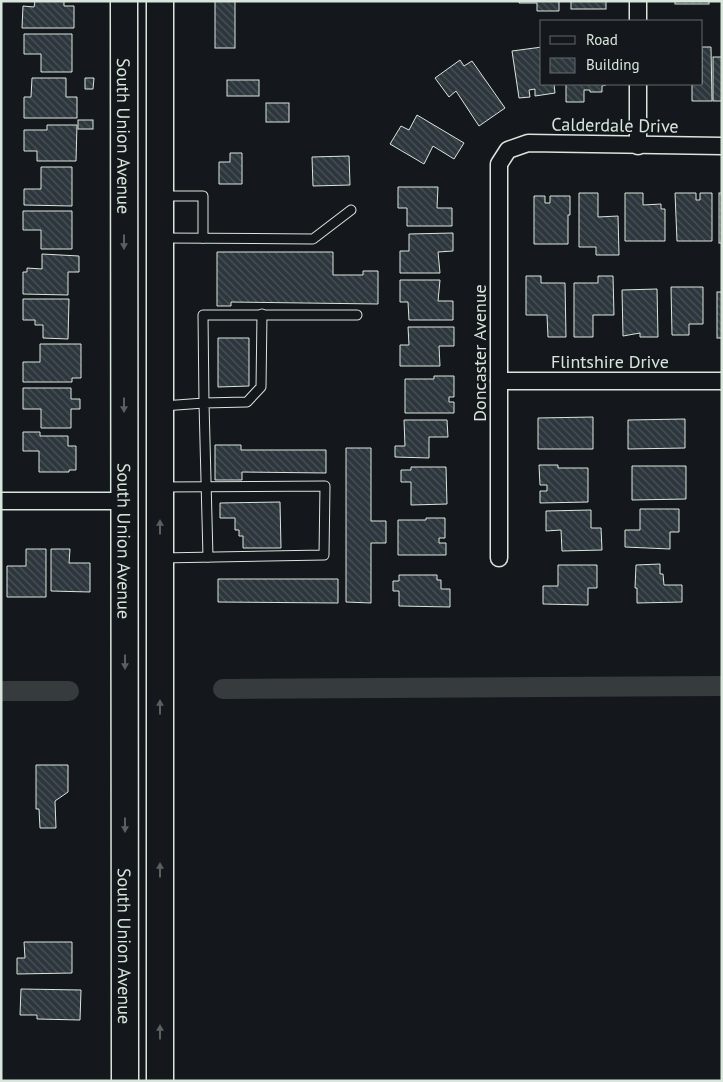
<svg xmlns="http://www.w3.org/2000/svg" width="723" height="1082" font-family="'PT Sans',sans-serif">
	<style>
		.lines { fill: none; stroke-linecap: round; stroke-linejoin: round }
		.canal { stroke: #363b3e; stroke-width: 20 }
		.building { fill: url(#building-back-hatch); stroke: #d8e6dc }
		.service-casing { stroke: #d8e6dc; stroke-width: 11 }
		.minor-casing { stroke: #d8e6dc; stroke-width: 19 }
		.primary-casing { stroke: #d8e6dc; stroke-width: 29 }
		.service { stroke: #14181c; stroke-width: 9 }
		.minor { stroke: #14181c; stroke-width: 16 }
		.primary { stroke: #14181c; stroke-width: 26 }
		.oneway { fill: #59605f }
		.labels { text-anchor: middle; dominant-baseline: central; stroke-width: 4; stroke-linejoin: round; paint-order: stroke }
		.street-label { font-size: 18px; fill: #d8e6dc; stroke: #14181c }
	</style>
	<defs>
		<pattern id="building-back-hatch" width="6" height="6" patternUnits="userSpaceOnUse" patternTransform="scale(1.25)"><rect width="6" height="6" fill="#2c363c"/><path d="M-1 5l2 2M0 0l6 6M5-1l2 2" fill="none" stroke="#4a5358"/></pattern>
	</defs>
	<rect width="100%" height="100%" fill="#14181c"/>
	<g class="lines">
		<g class="canal">
			<polyline points="223,689 722,686"/>
			<polyline points="1,691 69,691"/>
		</g>
	</g>
	<g class="building">
		<polygon points="35,1 64,1 64,6 74,6 74,28 22,28 23,6 34,7"/>
		<rect x="215" y="1" width="20" height="47"/>
		<polygon points="519,1 559,1 559,11 537,11 537,3 519,3"/>
		<rect x="571" y="1" width="35" height="8"/>
		<rect x="675" y="1" width="34" height="3"/>
		<polygon points="24,34 72,34 72,72 41,72 41,54 24,54"/>
		<polygon points="542,47 542,84 554,84 555,93 535,96 535,89 529,90 530,97 519,98 512,51"/>
		<polygon points="702,47 711,47 712,101 692,101 692,84 702,84"/>
		<rect x="713" y="57" width="9" height="44"/>
		<polygon points="460,60 464,66 472,61 505,108 479,126 456,91 449,97 435,78"/>
		<polygon points="32,78 66,78 66,97 77,97 77,118 24,118 24,97 31,97"/>
		<polygon points="85,78 94,78 93,89 85,89"/>
		<rect x="227" y="80" width="32" height="16"/>
		<polygon points="566,84 606,84 606,85 602,86 602,92 590,92 590,90 584,90 584,102 566,102"/>
		<rect x="266" y="103" width="23" height="19"/>
		<polygon points="417,115 464,143 454,159 433,146 424,164 390,144 401,126 409,130"/>
		<rect x="78" y="120" width="15" height="9"/>
		<polygon points="47,125 77,125 76,161 37,161 37,151 24,151 24,130 47,130"/>
		<polygon points="230,153 242,153 242,184 219,184 219,162 230,162"/>
		<polygon points="349,156 350,185 313,186 312,157"/>
		<polygon points="41,167 72,167 72,206 24,205 24,189 41,189"/>
		<polygon points="398,187 438,187 437,208 452,208 452,226 407,226 407,208 398,208"/>
		<polygon points="579,193 598,193 598,217 618,216 619,255 596,255 596,247 579,247"/>
		<polygon points="625,193 643,193 643,205 661,204 661,209 665,209 665,241 625,241"/>
		<polygon points="675,193 696,193 696,200 700,200 700,193 712,193 712,241 677,241"/>
		<rect x="719" y="193" width="3" height="50"/>
		<polygon points="534,196 545,196 545,203 550,203 550,196 570,196 570,215 568,215 568,244 534,244"/>
		<polygon points="23,211 72,211 72,249 41,249 41,230 23,230"/>
		<polygon points="453,233 453,251 438,252 440,273 400,273 400,251 409,251 409,234"/>
		<polygon points="217,252 333,252 333,275 363,275 363,271 378,271 378,304 231,302 231,306 217,306"/>
		<polygon points="42,254 79,256 79,272 68,272 68,295 23,294 23,272 27,272 27,268 42,269"/>
		<polygon points="526,276 541,276 541,283 565,283 566,337 548,337 547,315 526,315"/>
		<polygon points="598,276 613,276 614,315 593,315 593,337 574,337 574,283 598,283"/>
		<polygon points="400,280 440,280 438,301 453,301 453,320 409,320 408,302 400,302"/>
		<polygon points="671,287 703,287 703,324 689,324 689,335 672,335"/>
		<polygon points="657,289 658,337 640,337 640,333 623,336 622,290"/>
		<rect x="717" y="292" width="5" height="46"/>
		<polygon points="23,299 69,299 68,339 43,338 43,325 35,325 35,320 23,320"/>
		<polygon points="408,327 454,327 454,346 439,346 440,366 400,366 400,345 409,345"/>
		<polygon points="218,338 249,338 249,386 218,387"/>
		<polygon points="40,344 81,344 81,378 72,378 72,382 23,382 23,362 40,362"/>
		<polygon points="434,376 454,376 454,397 449,397 449,402 454,402 454,413 405,413 405,379 434,379"/>
		<polygon points="23,388 71,388 71,399 80,399 80,409 71,409 71,428 41,428 41,409 23,409"/>
		<polygon points="593,417 593,449 538,449 538,418"/>
		<polygon points="685,419 685,448 628,449 628,420"/>
		<polygon points="404,420 447,420 448,437 429,437 429,458 395,457 395,446 405,446"/>
		<polygon points="23,432 40,432 40,436 68,436 68,446 76,446 76,470 69,470 69,472 39,472 39,451 23,451"/>
		<polygon points="215,445 241,445 241,450 326,450 326,473 242,472 242,480 215,480"/>
		<polygon points="346,448 371,448 371,521 386,521 386,543 371,543 371,603 346,602"/>
		<polygon points="539,465 558,465 558,468 588,468 588,502 540,503 540,491 547,491 547,485 540,485"/>
		<polygon points="632,466 686,466 686,499 632,500"/>
		<polygon points="411,467 446,467 447,504 411,505 411,482 401,482 401,470 411,470"/>
		<polygon points="280,502 281,548 243,548 243,536 239,536 239,530 235,530 235,518 220,518 220,503"/>
		<polygon points="640,509 679,509 679,532 670,532 670,549 625,547 625,530 640,530"/>
		<polygon points="591,510 591,528 601,528 602,550 562,551 561,530 546,531 546,511"/>
		<polygon points="426,518 445,518 445,538 439,538 439,543 446,543 446,555 398,555 398,520 426,520"/>
		<polygon points="26,549 46,549 46,597 7,597 7,566 26,566"/>
		<polygon points="51,549 70,549 69,563 90,563 90,592 51,591"/>
		<polygon points="660,564 660,574 663,574 664,585 682,585 682,602 637,603 637,588 635,588 636,565"/>
		<polygon points="558,565 597,565 597,588 588,588 588,605 543,604 543,586 558,586"/>
		<polygon points="399,575 437,575 437,580 441,580 441,589 450,589 450,607 399,606 399,591 393,591 393,581 399,581"/>
		<polygon points="218,579 338,579 338,603 218,602"/>
		<polygon points="36,765 68,765 68,792 55,801 56,828 40,828 39,809 36,809"/>
		<polygon points="24,942 72,942 72,973 17,974 17,958 25,958"/>
		<polygon points="21,989 81,990 80,1020 37,1019 37,1015 20,1015"/>
	</g>
	<g class="lines">
		<g class="service-casing">
			<g id="service">
				<polyline points="162,196 203,196 203,238"/>
				<polyline points="163,238 313,239 351,210"/>
				<polyline points="163,406 204,403 203,315 357,315"/>
				<polyline points="208,557 204,403 247,402 261,387 262,314"/>
				<polyline points="161,558 324,555 325,486 163,487"/>
			</g>
		</g>
		<g class="minor-casing">
			<g id="minor">
				<polyline points="638,1 638,21"/>
				<polyline points="638,84 638,146"/>
				<polyline points="499,381 722,381"/>
				<polyline points="1,501 125,501"/>
				<polyline points="499,558 499,164 508,150 528,143 722,146"/>
			</g>
		</g>
		<g class="primary-casing">
			<g id="primary">
				<path id="s1" d="M124,1L125,1081"/>
				<polyline points="160,1081 160,1"/>
			</g>
		</g>
		<use href="#service" class="service"/>
		<use href="#minor" class="minor"/>
		<use href="#primary" class="primary"/>
	</g>
	<defs><path id="oneway-solid" d="M-6-.8H1V-3.2L6.5 0L1 3.2V.8H-6Z" transform="scale(1.25)"/></defs>
	<g class="oneway">
		<use href="#oneway-solid" transform="translate(124 242) rotate(90)"/>
		<use href="#oneway-solid" transform="translate(124 405) rotate(90)"/>
		<use href="#oneway-solid" transform="translate(160 527) rotate(-90)"/>
		<use href="#oneway-solid" transform="translate(125 662) rotate(90)"/>
		<use href="#oneway-solid" transform="translate(160 707) rotate(-90)"/>
		<use href="#oneway-solid" transform="translate(125 825) rotate(90)"/>
		<use href="#oneway-solid" transform="translate(160 870) rotate(-90)"/>
		<use href="#oneway-solid" transform="translate(160 1032) rotate(-90)"/>
	</g>
	<g class="labels">
		<g class="street-label">
			<text transform="translate(615 125) rotate(1)">Calderdale Drive</text>
			<text stroke="none"><textPath href="#s1" startOffset="135">South Union Avenue</textPath></text>
			<text transform="translate(479 353) rotate(-90)">Doncaster Avenue</text>
			<text x="610" y="361">Flintshire Drive</text>
			<text stroke="none"><textPath href="#s1" startOffset="540">South Union Avenue</textPath></text>
			<text stroke="none"><textPath href="#s1" startOffset="945">South Union Avenue</textPath></text>
		</g>
	</g>
	<rect width="723" height="1082" fill="none" stroke="#d8e6dc" stroke-width="5"/>
	<rect x="540" y="20" width="162" height="65" fill="#14181c" stroke="#626a69"/>
	<rect x="550" y="36" width="25" height="8" fill="#14181c" stroke="#626a69"/>
	<text x="586" y="45" font-size="15" fill="#d8e6dc">Road</text>
	<rect x="550" y="58" width="25" height="15" fill="url(#building-back-hatch)" stroke="#626a69"/>
	<text x="586" y="70" font-size="15" fill="#d8e6dc">Building</text>
</svg>
